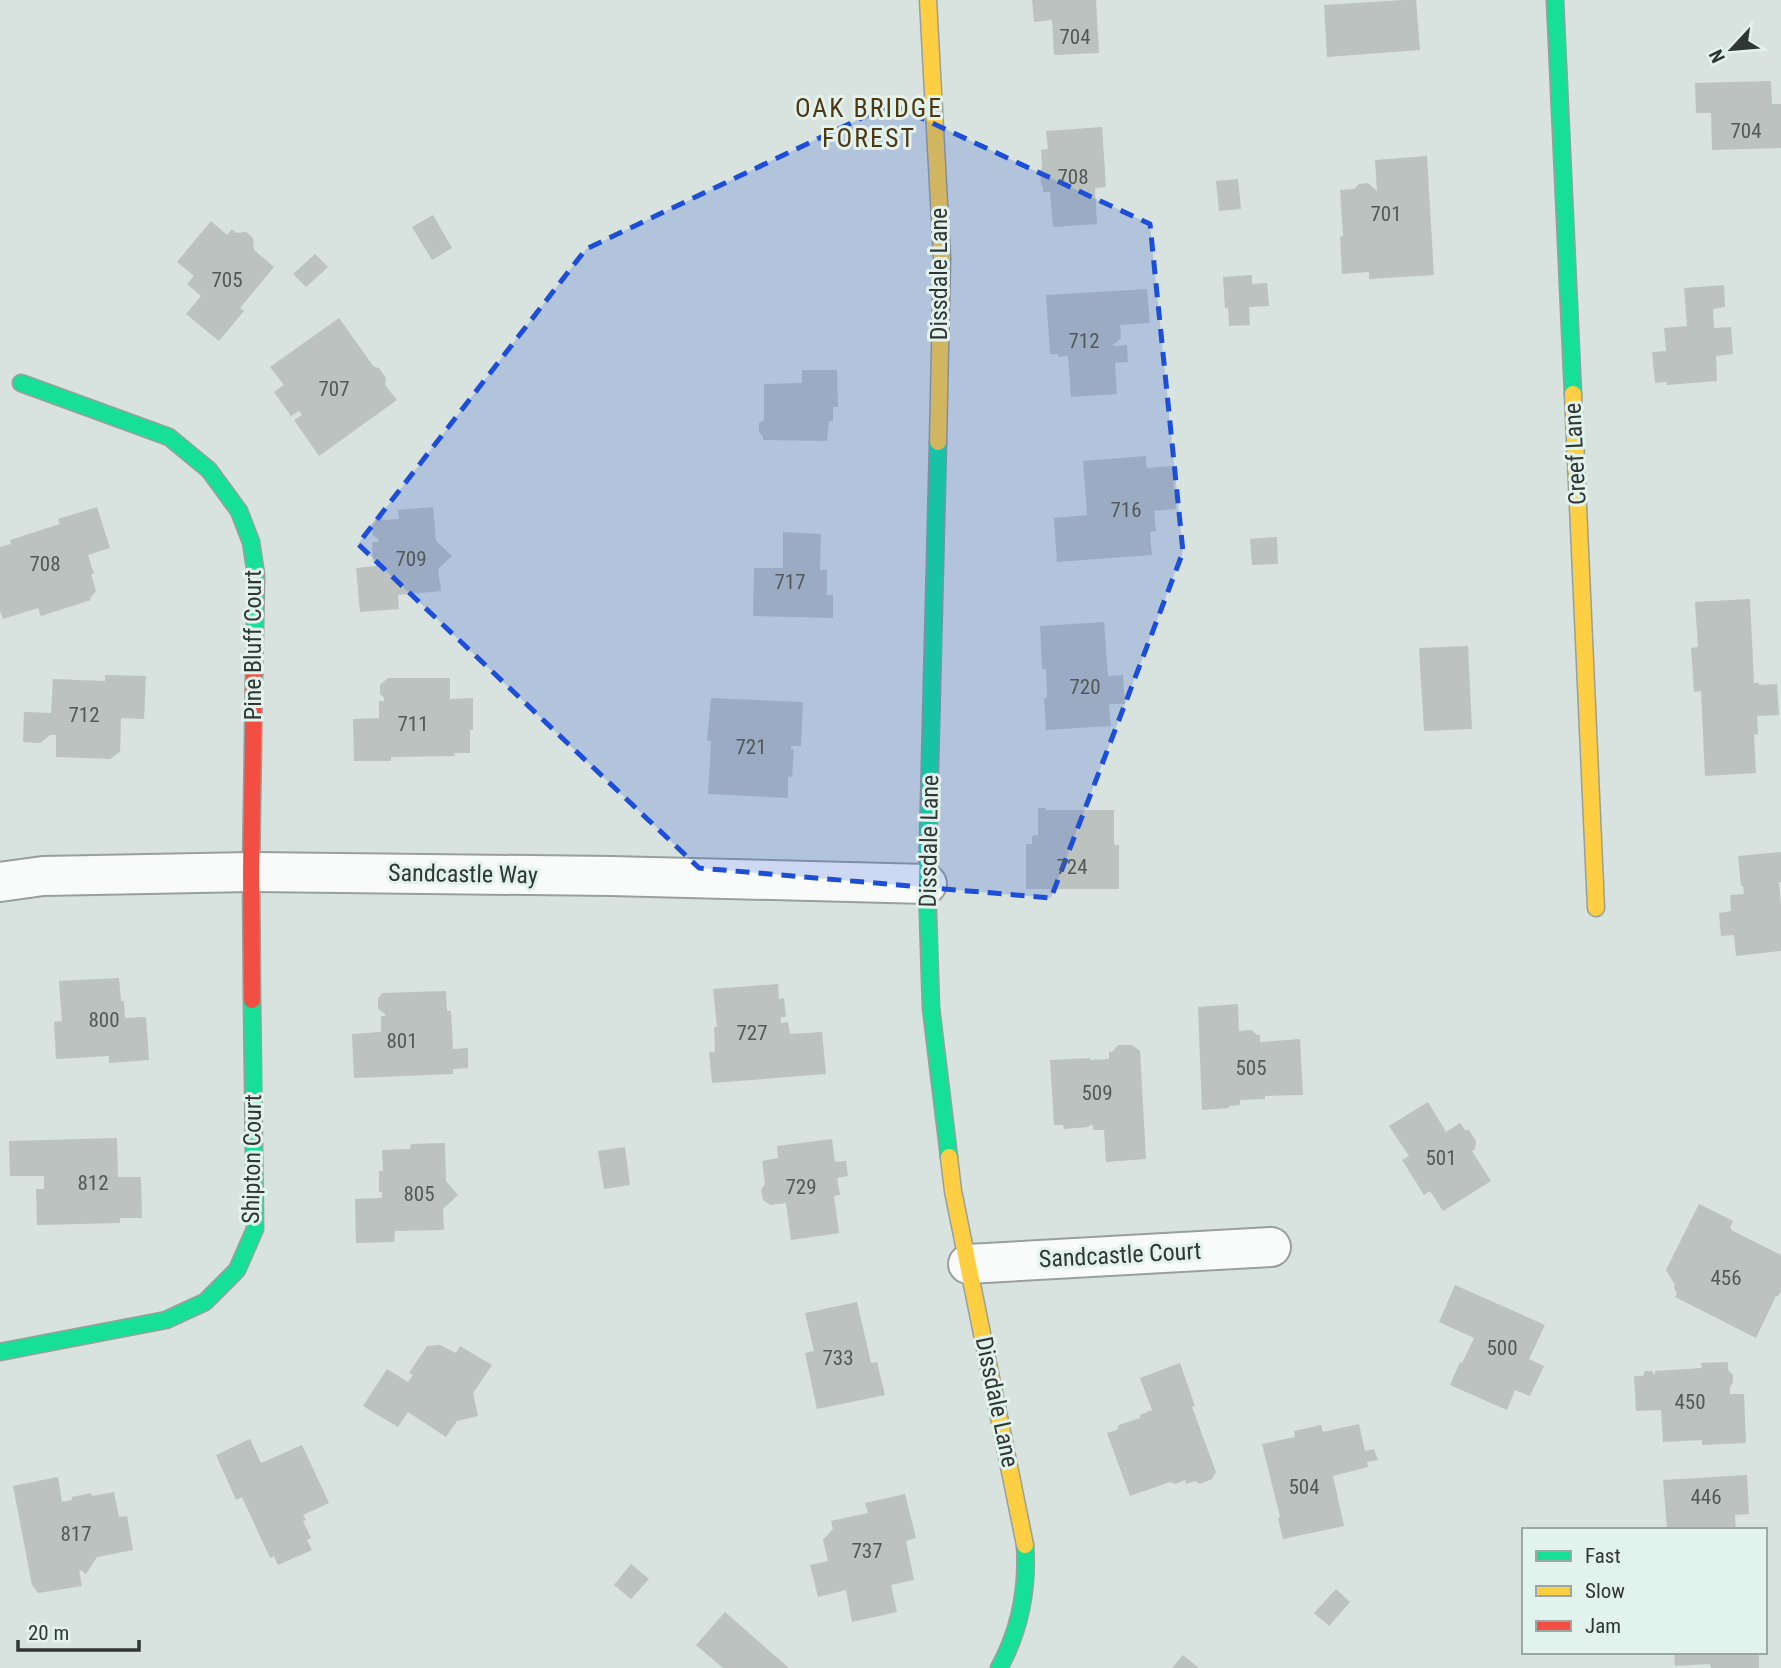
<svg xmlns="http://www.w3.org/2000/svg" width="1781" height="1668" font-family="'Roboto Condensed',sans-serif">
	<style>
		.building { fill: #bbc2bf }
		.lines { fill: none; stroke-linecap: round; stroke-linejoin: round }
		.street-casing { stroke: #989f9d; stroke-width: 42 }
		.fast-casing { stroke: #989f9d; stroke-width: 19 }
		.slow-casing { stroke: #989f9d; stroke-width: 19 }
		.jam-casing { stroke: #989f9d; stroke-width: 19 }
		.street { stroke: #f9fbfa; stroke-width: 38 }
		.fast { stroke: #16e098; stroke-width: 16 }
		.slow { stroke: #ffcf43; stroke-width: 16 }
		.jam { stroke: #f24e42; stroke-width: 16 }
		.marked { fill: #1d4ed8; fill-opacity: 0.2; stroke: #1d4ed8; stroke-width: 5; stroke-dasharray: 14 9; stroke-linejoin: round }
		.labels { text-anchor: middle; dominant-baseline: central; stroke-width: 6; stroke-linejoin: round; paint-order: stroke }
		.number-label { font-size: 21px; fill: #535957 }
		.street-label { font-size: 24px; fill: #303634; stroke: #e2f2ec }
		.neighbourhood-label { font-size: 26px; letter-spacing: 2px; fill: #4e3814; stroke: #e2f2ec }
	</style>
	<rect width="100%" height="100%" fill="#d8e2de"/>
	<g class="building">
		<polygon points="1032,0 1096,0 1099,53 1054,55 1052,20 1034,22"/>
		<polygon points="1404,0 1416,0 1420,50 1327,57 1324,5"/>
		<polygon points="1771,81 1772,104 1781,104 1781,148 1712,150 1711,113 1696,113 1695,83"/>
		<polygon points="1102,127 1106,187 1095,188 1097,224 1053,227 1050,192 1043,192 1043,187 1041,184 1040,171 1042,168 1041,150 1048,149 1046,131"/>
		<polygon points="1427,156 1434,275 1369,279 1369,272 1342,274 1340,237 1343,236 1340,190 1354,189 1359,184 1368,183 1377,191 1375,160"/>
		<polygon points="1238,179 1241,209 1219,211 1216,181"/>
		<polygon points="433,215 452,248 432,260 412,227"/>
		<polygon points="211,221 227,235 232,229 236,233 246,232 253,238 254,250 274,267 240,308 244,311 219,341 186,314 201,296 187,284 194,276 177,262"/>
		<polygon points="315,254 328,267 306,287 293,274"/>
		<polygon points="1252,275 1252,284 1267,283 1269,306 1249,307 1250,325 1229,326 1228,308 1225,308 1223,277"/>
		<polygon points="1724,285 1725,307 1713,309 1714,328 1731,327 1733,354 1716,356 1717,381 1667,385 1667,382 1655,383 1652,352 1666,351 1664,328 1687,326 1684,288"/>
		<polygon points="1147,289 1150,323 1120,325 1121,338 1116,343 1113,344 1113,346 1127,345 1128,362 1115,363 1117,394 1071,397 1068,356 1058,357 1058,354 1050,354 1046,295"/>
		<polygon points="339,318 374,367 379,368 386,378 385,385 397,400 319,456 294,420 302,415 299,411 291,416 274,392 284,385 270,367"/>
		<polygon points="802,370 837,370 838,407 833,407 833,421 829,421 827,441 763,440 763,436 759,432 759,423 764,420 764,384 802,383"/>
		<polygon points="1146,456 1147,468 1172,466 1176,509 1154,511 1156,531 1150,532 1152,555 1057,562 1054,518 1087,515 1083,461"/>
		<polygon points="97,507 110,548 88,555 94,574 91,574 96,591 90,598 91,600 41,616 38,608 3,619 0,611 0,547 11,544 10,540 60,524 58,519"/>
		<polygon points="433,507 436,541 452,556 438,569 441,591 398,595 399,609 360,612 356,568 376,566 376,561 373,562 372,542 379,542 378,539 373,535 371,525 378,516 383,516 383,520 399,519 398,510"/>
		<polygon points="783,532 821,534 820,570 827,570 827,595 833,595 833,618 753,616 754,568 783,568"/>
		<polygon points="1277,537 1278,564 1252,565 1250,539"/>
		<polygon points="1750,599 1754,683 1759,683 1759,685 1777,684 1779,715 1757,716 1758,734 1754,735 1756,773 1705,776 1701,691 1694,692 1691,648 1698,647 1695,602"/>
		<polygon points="1104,622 1108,676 1123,675 1125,704 1109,704 1111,726 1046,730 1044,698 1047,698 1046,669 1042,669 1040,626"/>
		<polygon points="1468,646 1472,729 1424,731 1419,648"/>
		<polygon points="105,675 146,676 144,719 121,718 120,752 110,759 56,757 56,735 50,735 40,743 23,742 24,712 51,713 53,679 105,681"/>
		<polygon points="388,678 450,678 450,699 473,698 473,730 470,730 470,753 454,753 455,756 391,757 391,761 354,761 353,719 379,718 379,701 384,701 384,698 380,694 380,685"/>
		<polygon points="711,698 803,702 801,746 791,746 791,749 794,749 792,777 788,776 788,798 708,794 711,741 707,741"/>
		<polygon points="1038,808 1046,808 1046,810 1114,810 1114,845 1119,845 1119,889 1026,889 1026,844 1032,844 1032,836 1038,835"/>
		<polygon points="1781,852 1781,882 1779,882 1781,905 1781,951 1736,956 1734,935 1721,936 1719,913 1731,911 1730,895 1744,894 1743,886 1741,886 1738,856"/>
		<polygon points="119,978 121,1001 124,1001 125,1018 146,1017 149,1060 109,1063 109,1056 56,1059 54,1022 62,1021 59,981"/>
		<polygon points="778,984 779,999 784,998 786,1017 781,1017 781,1023 788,1022 790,1034 822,1032 826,1074 712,1083 709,1052 715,1052 714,1027 717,1027 713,989"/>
		<polygon points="446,991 447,1011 451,1011 453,1049 468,1048 468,1068 453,1069 453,1074 354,1078 352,1034 381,1032 381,1016 385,1016 385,1014 378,1009 378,999 382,993"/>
		<polygon points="1238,1004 1239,1031 1252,1030 1257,1035 1260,1035 1260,1042 1300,1039 1303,1095 1265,1096 1265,1099 1240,1100 1240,1105 1229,1106 1229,1108 1202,1110 1198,1007"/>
		<polygon points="1118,1045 1132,1045 1140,1051 1146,1159 1106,1162 1104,1130 1093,1130 1093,1125 1088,1126 1089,1127 1064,1129 1063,1125 1054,1125 1050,1060 1090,1058 1090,1060 1109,1059 1109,1052 1112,1052"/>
		<polygon points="1428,1102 1446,1132 1460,1123 1465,1130 1469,1130 1476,1141 1475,1149 1472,1151 1491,1181 1443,1211 1430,1191 1424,1195 1402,1160 1409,1156 1389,1126"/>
		<polygon points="117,1138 118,1177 141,1177 142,1218 120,1218 120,1223 37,1225 36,1189 44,1189 44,1176 10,1176 9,1141"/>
		<polygon points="832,1139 835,1162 846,1161 848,1176 837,1178 840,1195 834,1196 839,1233 791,1240 786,1203 770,1205 763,1200 761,1190 765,1184 762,1161 778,1158 777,1146"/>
		<polygon points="445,1143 446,1181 458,1195 443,1209 444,1230 395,1231 394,1242 356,1243 355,1199 382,1198 382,1192 379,1192 379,1171 383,1171 382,1150 410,1149 411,1144"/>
		<polygon points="625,1147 630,1185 604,1189 598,1151"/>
		<polygon points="1699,1204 1733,1221 1730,1228 1732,1229 1731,1230 1781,1255 1781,1291 1778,1296 1776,1296 1756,1338 1675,1297 1677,1294 1674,1288 1675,1285 1666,1270"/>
		<polygon points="1455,1285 1545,1325 1529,1359 1544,1366 1530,1396 1515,1390 1507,1410 1450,1385 1460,1362 1462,1363 1474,1338 1439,1322"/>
		<polygon points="857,1302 871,1363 877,1362 885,1395 817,1409 805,1353 814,1351 805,1313"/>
		<polygon points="440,1345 456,1353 460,1346 492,1365 473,1393 478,1416 457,1421 446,1437 408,1412 398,1427 363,1406 387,1369 408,1382 413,1375 409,1373 427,1346"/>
		<polygon points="1728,1362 1728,1370 1733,1375 1733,1382 1730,1387 1730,1394 1744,1394 1746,1443 1702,1445 1702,1440 1663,1442 1661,1410 1636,1411 1634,1376 1643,1376 1645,1371 1652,1371 1655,1376 1655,1371 1702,1368 1701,1363"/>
		<polygon points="1180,1363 1195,1406 1192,1407 1216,1472 1212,1479 1200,1484 1195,1481 1186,1484 1185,1480 1175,1484 1170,1482 1130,1496 1107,1433 1117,1430 1119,1425 1140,1418 1140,1415 1152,1410 1140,1378"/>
		<polygon points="1359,1424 1365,1451 1374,1449 1378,1460 1367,1462 1368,1467 1333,1476 1344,1526 1283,1539 1278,1518 1280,1517 1262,1444 1295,1437 1294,1431 1321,1425 1323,1432"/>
		<polygon points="250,1439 261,1463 302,1445 329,1503 303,1515 306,1520 303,1521 311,1538 307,1540 312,1550 278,1565 274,1556 270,1558 242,1497 236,1500 216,1455"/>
		<polygon points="1747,1475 1749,1514 1735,1515 1736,1530 1667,1530 1663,1480"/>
		<polygon points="58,1477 62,1502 72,1500 72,1497 91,1493 92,1496 114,1492 119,1517 127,1516 133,1550 97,1557 86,1574 79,1569 82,1586 38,1593 32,1585 13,1486"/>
		<polygon points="905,1494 916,1538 906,1541 914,1580 891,1585 897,1612 852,1622 846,1590 818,1597 810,1565 828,1561 823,1540 833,1529 831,1521 868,1513 865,1503"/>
		<polygon points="631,1564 649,1579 631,1599 614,1585"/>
		<polygon points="1336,1589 1350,1602 1329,1626 1314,1613"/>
		<polygon points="725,1612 789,1668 723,1668 696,1645"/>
		<polygon points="1674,1652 1759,1652 1759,1668 1711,1668 1710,1664 1675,1666"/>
		<polygon points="1183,1655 1199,1668 1172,1668"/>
	</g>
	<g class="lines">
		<g class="street-casing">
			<g id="street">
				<polyline points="0,882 43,876 251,872 611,876 927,884"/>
				<polyline points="968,1264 1271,1247"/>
			</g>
		</g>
		<g class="fast-casing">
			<g id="fast">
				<polyline points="1555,0 1573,394"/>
				<polyline points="21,383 169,437 209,470 239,511 251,542 256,575 254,674"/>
				<polyline points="938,442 927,884 931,1008 949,1157"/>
				<polyline points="0,1352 166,1320 205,1302 237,1270 255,1229 252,1000"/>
				<path d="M999,1668C1020,1630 1028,1589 1025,1545"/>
			</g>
		</g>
		<g class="slow-casing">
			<g id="slow">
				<polyline points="928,0 942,258 938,442"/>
				<polyline points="1573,394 1596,908"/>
				<polyline points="949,1157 953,1191 1025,1545"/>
			</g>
		</g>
		<g class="jam-casing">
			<polyline id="jam" points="252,1000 251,872 254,674"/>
		</g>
		<use href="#street" class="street"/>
		<use href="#fast" class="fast"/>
		<use href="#slow" class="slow"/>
		<use href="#jam" class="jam"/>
	</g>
	<path class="marked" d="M891,104L1150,224L1183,552L1051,898L699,868L358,544L586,249Z"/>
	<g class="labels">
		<g class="number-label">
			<text x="1075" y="37">704</text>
			<text x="1746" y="131">704</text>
			<text x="1073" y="177">708</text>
			<text x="1386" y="214">701</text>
			<text x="227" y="280">705</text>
			<text x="1084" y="341">712</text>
			<text x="334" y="389">707</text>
			<text x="1126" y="510">716</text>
			<text x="411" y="559">709</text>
			<text x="45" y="564">708</text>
			<text x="790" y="582">717</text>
			<text x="1085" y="687">720</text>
			<text x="84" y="715">712</text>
			<text x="413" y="724">711</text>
			<text x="751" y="747">721</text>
			<text x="1072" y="867">724</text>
			<text x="104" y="1020">800</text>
			<text x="752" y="1033">727</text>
			<text x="402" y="1041">801</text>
			<text x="1251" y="1068">505</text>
			<text x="1097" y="1093">509</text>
			<text x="1441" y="1158">501</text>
			<text x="93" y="1183">812</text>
			<text x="801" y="1187">729</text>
			<text x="419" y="1194">805</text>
			<text x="1726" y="1278">456</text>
			<text x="1502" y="1348">500</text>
			<text x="838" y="1358">733</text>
			<text x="1690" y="1402">450</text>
			<text x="1304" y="1487">504</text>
			<text x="1706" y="1497">446</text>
			<text x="76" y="1534">817</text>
			<text x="867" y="1551">737</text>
		</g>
		<g class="street-label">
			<text transform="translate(939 274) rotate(-90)">Dissdale Lane</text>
			<text transform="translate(1575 454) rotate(-93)">Creef Lane</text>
			<text transform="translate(253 645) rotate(-90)">Pine Bluff Court</text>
			<text transform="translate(929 841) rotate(-89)">Dissdale Lane</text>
			<text transform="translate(463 874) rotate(1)">Sandcastle Way</text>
			<text transform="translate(252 1159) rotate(-89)">Shipton Court</text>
			<text transform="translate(1120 1255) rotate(-3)">Sandcastle Court</text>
			<text transform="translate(997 1402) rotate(78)">Dissdale Lane</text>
		</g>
		<g class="neighbourhood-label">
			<text x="869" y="108">OAK BRIDGE<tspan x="869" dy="30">FOREST</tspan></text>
		</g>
	</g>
	<rect x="1522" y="1528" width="245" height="126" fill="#e2f2ec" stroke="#9ba7a2" stroke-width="2"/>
	<rect x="1536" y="1551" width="35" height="10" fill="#16e098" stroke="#9ba7a2" stroke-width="2"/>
	<text x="1585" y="1563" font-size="21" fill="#303634">Fast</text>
	<rect x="1536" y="1586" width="35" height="10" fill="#ffcf43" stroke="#9ba7a2" stroke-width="2"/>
	<text x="1585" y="1598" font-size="21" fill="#303634">Slow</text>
	<rect x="1536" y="1621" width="35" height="10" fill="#f24e42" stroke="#9ba7a2" stroke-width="2"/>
	<text x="1585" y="1633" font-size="21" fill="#303634">Jam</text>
	<g transform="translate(1732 49) rotate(244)" stroke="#e2f2ec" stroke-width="5" paint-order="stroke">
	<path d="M0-5L12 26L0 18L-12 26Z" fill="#303634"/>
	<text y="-10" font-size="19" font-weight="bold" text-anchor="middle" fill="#303634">N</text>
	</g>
	<path d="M18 1640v10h121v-10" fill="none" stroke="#303634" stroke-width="3.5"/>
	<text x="28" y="1640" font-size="21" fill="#303634" stroke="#e2f2ec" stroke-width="5" paint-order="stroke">20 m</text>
</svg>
